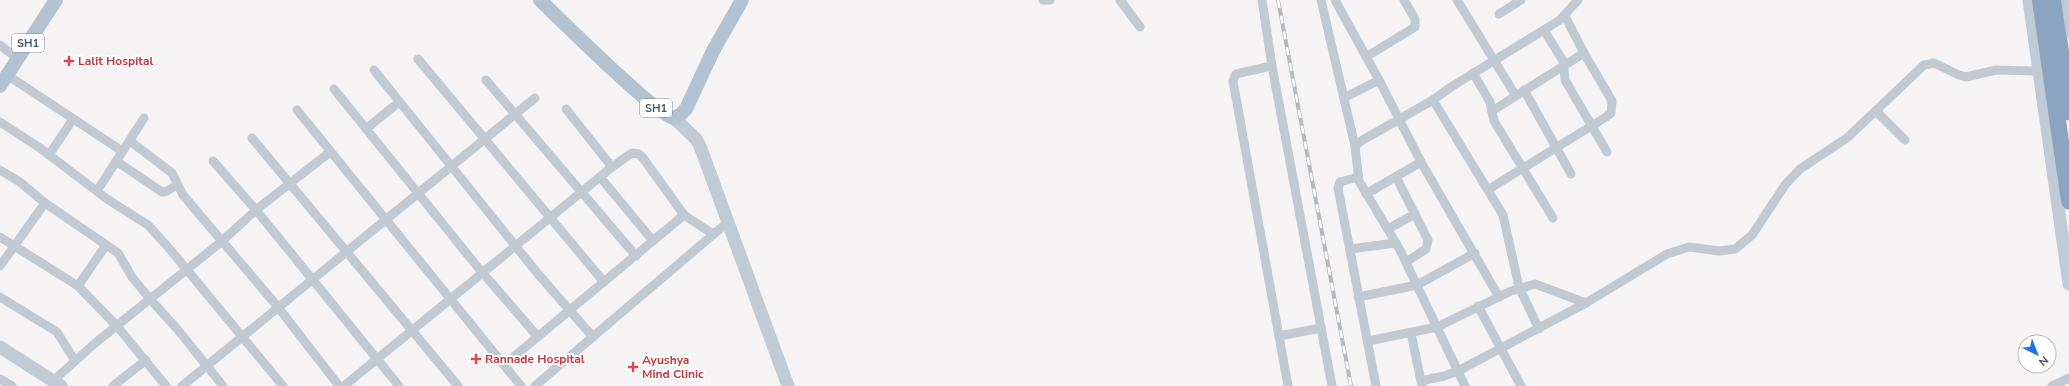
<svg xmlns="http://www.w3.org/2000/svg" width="2069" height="386" font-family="'Nunito Sans',sans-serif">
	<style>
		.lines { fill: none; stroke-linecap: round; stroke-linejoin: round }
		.highway-casing { stroke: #7690ad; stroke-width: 17 }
		.street { stroke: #c1cad2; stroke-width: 9 }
		.secondary { stroke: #c1cbd6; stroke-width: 13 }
		.primary { stroke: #b3c2d1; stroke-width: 14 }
		.highway { stroke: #8ba5c1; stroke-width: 16 }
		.rail-casing { stroke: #b5b8bd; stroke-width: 4 }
		.rail { stroke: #fff; stroke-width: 2.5; stroke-dasharray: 8; stroke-linecap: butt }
		.health-dot { fill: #e0444e; stroke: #fff; stroke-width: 1.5 }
		.labels { text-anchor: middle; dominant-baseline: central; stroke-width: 4; stroke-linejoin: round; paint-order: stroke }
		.shield { fill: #fff; stroke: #808990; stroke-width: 1 }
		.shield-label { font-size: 11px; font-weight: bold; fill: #4a5661 }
		.health-label { font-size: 12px; font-weight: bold; fill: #be3a42; stroke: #fff; text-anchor: start }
	</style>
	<rect width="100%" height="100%" fill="#f5f3f3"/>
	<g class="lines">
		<g class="highway-casing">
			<g id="highway">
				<polyline points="2040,0 2069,201"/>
				<polyline points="2053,0 2069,112"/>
			</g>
		</g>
		<g class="street">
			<polyline points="1043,0 1050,0"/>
			<polyline points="1120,0 1140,27"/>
			<polyline points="1262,0 1272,66 1332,386"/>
			<polyline points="1321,0 1355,146"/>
			<polyline points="1335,0 1379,80 1421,162 1499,297"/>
			<polyline points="1457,0 1516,96"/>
			<polyline points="1499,14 1521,0"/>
			<polyline points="1544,30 1563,61 1565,80 1607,152"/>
			<polyline points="0,45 18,59"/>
			<polyline points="1366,57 1415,27 1415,19 1404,0"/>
			<polyline points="418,59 604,282"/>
			<polyline points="1272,66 1240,73 1236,74 1233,81 1288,386"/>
			<polyline points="374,70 538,274 593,337"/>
			<polyline points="1473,73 1490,102 1494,121 1553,218"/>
			<polyline points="7,75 122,151"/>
			<polyline points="486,80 636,256"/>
			<polyline points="334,89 476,265 538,337"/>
			<polyline points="1524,90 1571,174"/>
			<polyline points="1344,98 1379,80"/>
			<polyline points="1433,100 1503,215 1519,287 1539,329"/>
			<polyline points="566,109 612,167"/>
			<polyline points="297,110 521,386"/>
			<polyline points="1492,111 1584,53"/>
			<polyline points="1876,111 1905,140"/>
			<polyline points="0,122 40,148 107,199 148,225 168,247 283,386"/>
			<polyline points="366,129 399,102"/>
			<polyline points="252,138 458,386"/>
			<polyline points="130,141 172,173 183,195 278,307 339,386"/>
			<polyline points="49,155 73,119"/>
			<polyline points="116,161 162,192 167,191 177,185"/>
			<polyline points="213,161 256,210 399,386"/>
			<polyline points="0,170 20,182 45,203 118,253 132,277 150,299 178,330 223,386"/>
			<polyline points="600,177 653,241"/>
			<polyline points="1358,177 1340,182 1338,188 1376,386"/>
			<polyline points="1396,177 1428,240 1426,249 1406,262"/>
			<polyline points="1489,189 1606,117 1611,113 1612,101 1584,53 1565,16"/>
			<polyline points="97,191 144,118"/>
			<polyline points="1366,194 1421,162"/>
			<polyline points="1388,229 1415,214"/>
			<polyline points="0,237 78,286 117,326 166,386"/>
			<polyline points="1350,249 1396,243"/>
			<polyline points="0,266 45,203"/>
			<polyline points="78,286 106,245"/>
			<polyline points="0,297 57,332 75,361"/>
			<polyline points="1358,297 1417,285 1475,253"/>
			<polyline points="1478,306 1521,386"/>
			<polyline points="1411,333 1422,386"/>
			<polyline points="1279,336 1321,328"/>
			<polyline points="1368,341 1437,327 1511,291 1535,284 1586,303"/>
			<polyline points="504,365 684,215"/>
			<polyline points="0,379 12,386"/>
			<polyline points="53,381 94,344 221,242 256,210 330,152"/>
			<polyline points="1421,381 1444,376 1458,371 1586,303 1667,254 1689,247 1719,251 1735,249 1752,235 1785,185 1800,169 1847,138 1924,65 1934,63 1959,75 1966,77 1996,70 2039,71"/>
			<polyline points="113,386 146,360"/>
			<polyline points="182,386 535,98"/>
			<polyline points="344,386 612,167 632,153 639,154 643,158 684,215 713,234"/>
			<polyline points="535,386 728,222"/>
			<polyline points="1465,386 1400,250 1359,181 1355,146 1361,141 1433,100 1451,87 1560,20 1578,0"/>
			<polyline points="2052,386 2069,378"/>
		</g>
		<g class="secondary">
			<polyline points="2029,0 2069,284"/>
			<polyline points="2065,0 2069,32"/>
			<polyline points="674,118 696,139 700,146 788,386"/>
			<polyline points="0,347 61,386"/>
		</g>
		<g class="primary">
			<path d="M540,0C559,18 657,116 674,118L681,114L686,109L713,51L742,0"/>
			<polyline points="0,86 56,0"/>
		</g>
		<use href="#highway" class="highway"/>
		<g class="rail-casing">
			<polyline id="rail" points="1278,0 1351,386"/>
		</g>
		<use href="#rail" class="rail"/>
	</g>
	<g class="health-dot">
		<path d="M67 55h4v4h4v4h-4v4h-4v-4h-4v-4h4z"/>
		<path d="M474 353h4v4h4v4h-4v4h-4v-4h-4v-4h4z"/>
		<path d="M631 361h4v4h4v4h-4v4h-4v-4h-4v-4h4z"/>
	</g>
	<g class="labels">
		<g class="shield">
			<rect x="12" y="34" width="32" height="18" rx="3"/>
			<rect x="640" y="99" width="32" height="18" rx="3"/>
		</g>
		<g class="shield-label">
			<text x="28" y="43">SH1</text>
			<text x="656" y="108">SH1</text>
		</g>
		<g class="health-label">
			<text x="78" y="61">Lalit Hospital</text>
			<text x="485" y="359">Rannade Hospital</text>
			<text x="642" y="360">Ayushya<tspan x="642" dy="14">Mind Clinic</tspan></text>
		</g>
	</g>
	<g transform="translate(2037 354) rotate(137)"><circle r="19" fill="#ffffff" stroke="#b7bbc0"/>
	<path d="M0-3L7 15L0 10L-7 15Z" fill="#1a73e8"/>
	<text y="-6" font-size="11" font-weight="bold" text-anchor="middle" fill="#4a5661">N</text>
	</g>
</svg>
